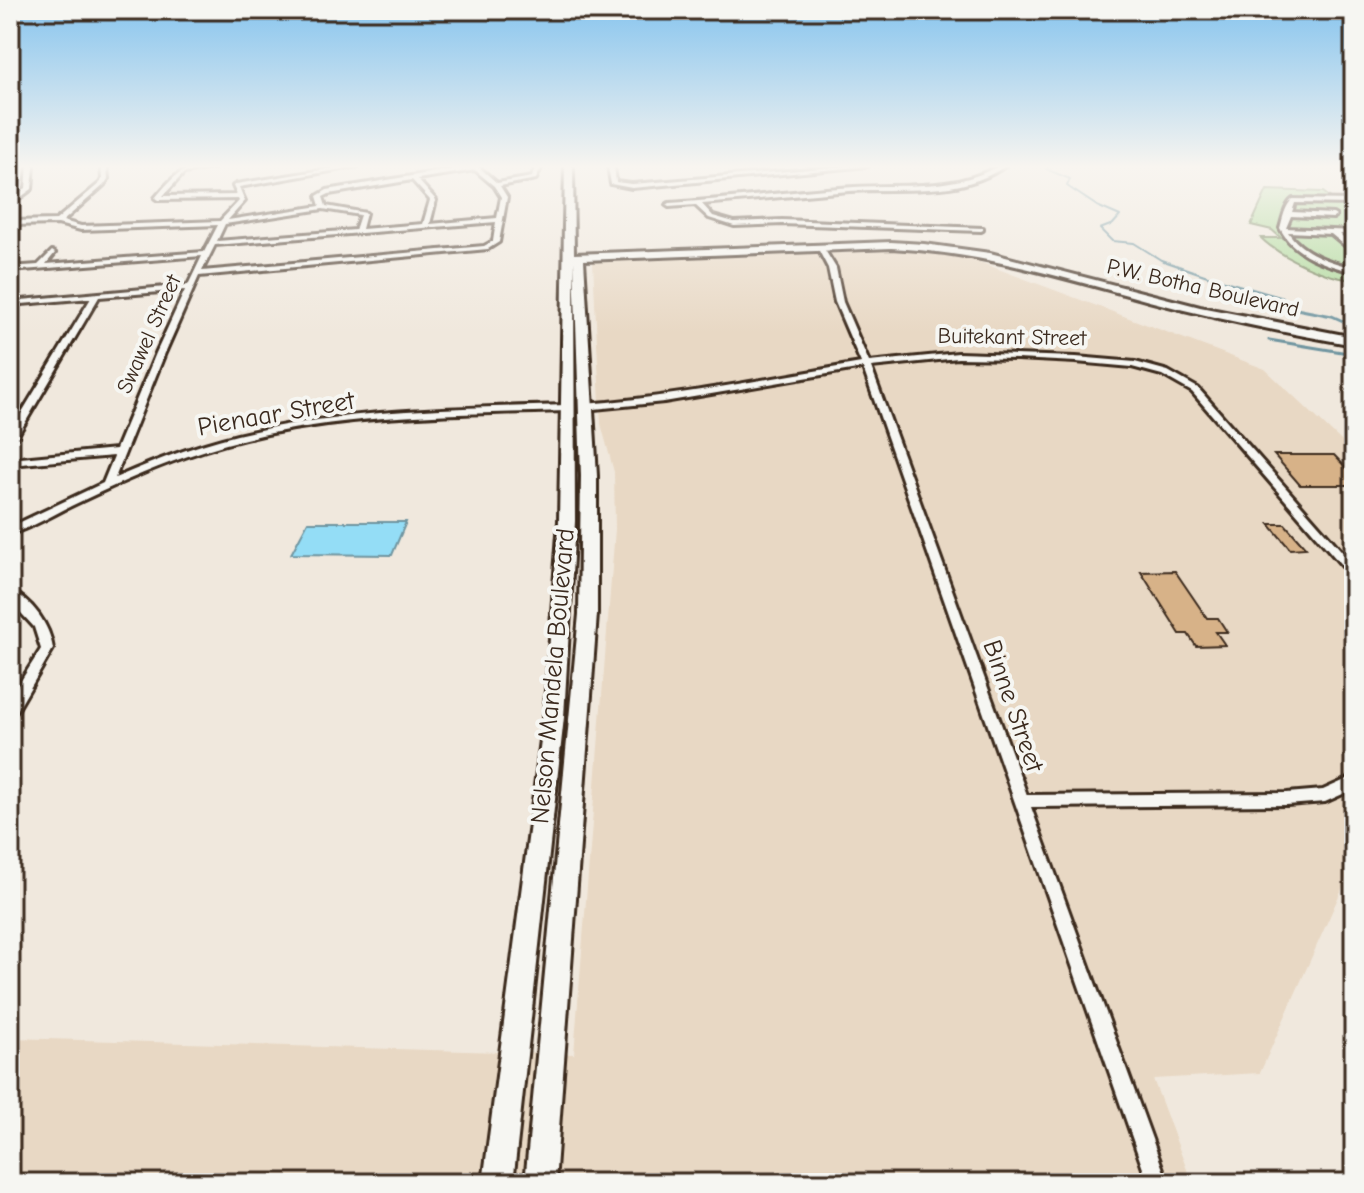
<svg xmlns="http://www.w3.org/2000/svg" width="1364" height="1193" font-family="'Comic Neue',sans-serif">
	<style>
		.built { fill: #e8d8c4 }
		.green { fill: #acd998; stroke: #74825b; stroke-width: 2 }
		.water { fill: #94ddf6; stroke: #7095a0; stroke-width: 2 }
		.lines { fill: none; stroke-linecap: round; stroke-linejoin: round }
		.stream-far1 { stroke: #7095a0; stroke-width: 2 }
		.stream { stroke: #7095a0; stroke-width: 3 }
		.building { fill: #d7b288; stroke: #3b2a1e; stroke-width: 2 }
		.street-casing { stroke: #3b2a1e; stroke-width: 6 }
		.secondary-casing { stroke: #3b2a1e; stroke-width: 6 }
		.street { fill: #f6f6f2; fill-rule: evenodd }
		.secondary { fill: #f6f6f2; fill-rule: evenodd }
		.labels { text-anchor: middle; dominant-baseline: central; stroke-width: 8; stroke-linejoin: round; paint-order: stroke }
		.far-street-label { font-size: 22px; fill: #3b2a1e; stroke: #f6f6f2 }
		.street-label { font-size: 26px; fill: #3b2a1e; stroke: #f6f6f2 }
	</style>
	<rect width="100%" height="100%" fill="#f0e8dd"/>
	<filter id="ink" filterUnits="userSpaceOnUse"><feTurbulence type="fractalNoise" baseFrequency=".0125" numOctaves="2"/><feDisplacementMap in="SourceGraphic" scale="16" xChannelSelector="R" yChannelSelector="G"/><feConvolveMatrix kernelMatrix="1 2 1 2 8 2 1 2 1" color-interpolation-filters="sRGB"/></filter>
	<g filter="url(#ink)">
		<polygon class="built" points="903,250 958,254 1265,369 1354,453 1354,862 1260,1073 1153,1079 1192,1183 10,1183 10,1038 574,1054 615,529 614,472 601,424 593,262"/>
		<path class="green" d="M1267,190L1323,192L1331,198L1354,199V280C1327,278 1280,257 1261,238H1281L1272,230L1251,225Z"/>
		<polygon class="water" points="308,522 406,522 392,555 291,554"/>
		<g class="lines">
			<polyline class="stream-far1" points="1050,166 1046,169 1070,179 1067,186 1097,206 1120,216 1113,224 1100,229 1112,241 1134,243 1161,260 1222,281"/>
			<g class="stream">
				<polyline points="1216,279 1282,298 1286,301 1281,302 1286,307 1332,316 1354,326"/>
				<polyline points="1269,340 1354,354"/>
			</g>
		</g>
		<g class="building">
			<polygon points="1274,455 1334,455 1354,476 1354,485 1300,485"/>
			<polygon points="1269,524 1285,524 1306,548 1290,549"/>
			<polygon points="1175,571 1207,618 1218,618 1227,632 1216,632 1225,645 1196,646 1188,634 1180,634 1141,572"/>
		</g>
		<g class="lines">
			<g class="street-casing">
				<g id="street">
					<polygon points="28,166 34,166 32,189 10,205 10,200 26,188"/>
					<path d="M101,166H107L108,179L104,185L63,221L81,226L220,221L239,201L238,199L158,200L155,198C178,171 184,165 222,166L184,173L163,196L237,195L233,186L236,184L347,166H359L239,187L245,201L228,220L320,206L317,196L327,190L471,166L479,167L497,183L532,177L536,166H542L536,179L500,186L507,197L499,242L488,249L199,276L165,353L115,478C160,458 207,441 255,431C357,409 463,408 567,405L572,408L567,411C440,415 309,413 188,456C147,470 109,488 71,506C51,516 31,528 10,534V527L103,483L114,456L10,465V459L116,449L156,353L185,290L99,297L15,440L10,443V432L91,298L10,305V301L188,285L202,256L10,271V267L38,265L52,251L55,253L46,264L204,252L218,225L81,230L58,224L10,225V221L56,220L100,183L102,179ZM475,170L494,186L501,197L497,218L430,224L436,200L417,179ZM412,180L430,200L423,224L362,229L366,213L326,206L323,197L329,194ZM323,209L360,215L355,230L217,241L225,224ZM496,222L493,241L484,246L202,271L215,245Z"/>
					<polygon points="608,166 614,166 616,182 632,184 847,166 868,166 632,188 611,184"/>
					<path d="M998,166H1005C960,198 901,187 849,191C800,195 751,200 702,204L713,216L734,222L782,220L983,228V230L981,231L782,224L734,226L709,218L695,205L669,207L666,205L669,203C731,199 792,191 854,187C904,184 953,191 998,166Z"/>
					<path d="M1293,199L1354,200V204L1295,203L1292,212L1333,214L1336,216L1333,218L1291,216L1286,228L1354,231V235L1340,234L1354,247V253L1331,234L1288,232C1303,254 1330,262 1354,268V272C1325,265 1293,255 1280,228C1283,218 1285,205 1293,199Z"/>
					<path d="M820,245L823,247L836,268L843,302L869,362L958,353L1076,357L1135,362L1168,371L1198,388L1354,565V576L1350,575L1192,392L1162,375L1132,367L1076,362L1017,359L958,358L871,367L1027,795L1287,793L1323,790L1354,776V789L1325,802L1287,805L1031,807L1168,1183H1148L863,368L664,402L584,410L579,407L584,404C677,397 769,378 861,363L835,302L828,268L817,247Z"/>
					<path d="M10,590C32,600 50,625 53,649L15,714L10,715V698L41,649L34,627L10,601Z"/>
				</g>
			</g>
			<g class="secondary-casing">
				<path id="secondary" d="M565,166H573L574,254L891,242L924,244L990,253L1200,307L1354,337V345C1285,333 1217,319 1149,301C1063,278 981,252 891,248L584,260L597,476V614L555,1183H525L579,614L581,476L574,261L575,521L564,717L513,1183H483L544,717L559,521Z"/>
			</g>
			<use href="#street" class="street"/>
			<use href="#secondary" class="secondary"/>
		</g>
	</g>
	<linearGradient id="sky" x2="0" y2="1"><stop stop-color="#86c4ee"/><stop offset="0.5" stop-color="#f8f5f0"/><stop offset="1" stop-color="#f8f5f0" stop-opacity="0"/></linearGradient>
	<rect width="1364" height="333" fill="url(#sky)"/>
	<g class="labels">
		<g class="far-street-label">
			<text transform="translate(1203 288) rotate(13)">P.W. Botha Boulevard</text>
			<text transform="translate(149 334) rotate(-66)">Swawel Street</text>
			<text transform="translate(1012 337) rotate(1)">Buitekant Street</text>
		</g>
		<g class="street-label">
			<text transform="translate(276 414) rotate(-10)">Pienaar Street</text>
			<text transform="translate(553 676) rotate(-85)">Nelson Mandela Boulevard</text>
			<text transform="translate(1013 706) rotate(71)">Binne Street</text>
		</g>
	</g>
	<rect width="1364" height="1193" fill="none" stroke="#f6f6f2" stroke-width="40"/>
	<rect x="20" y="20" width="1324" height="1153" fill="none" stroke="#3b2a1e" stroke-width="3" filter="url(#ink)"/>
</svg>
